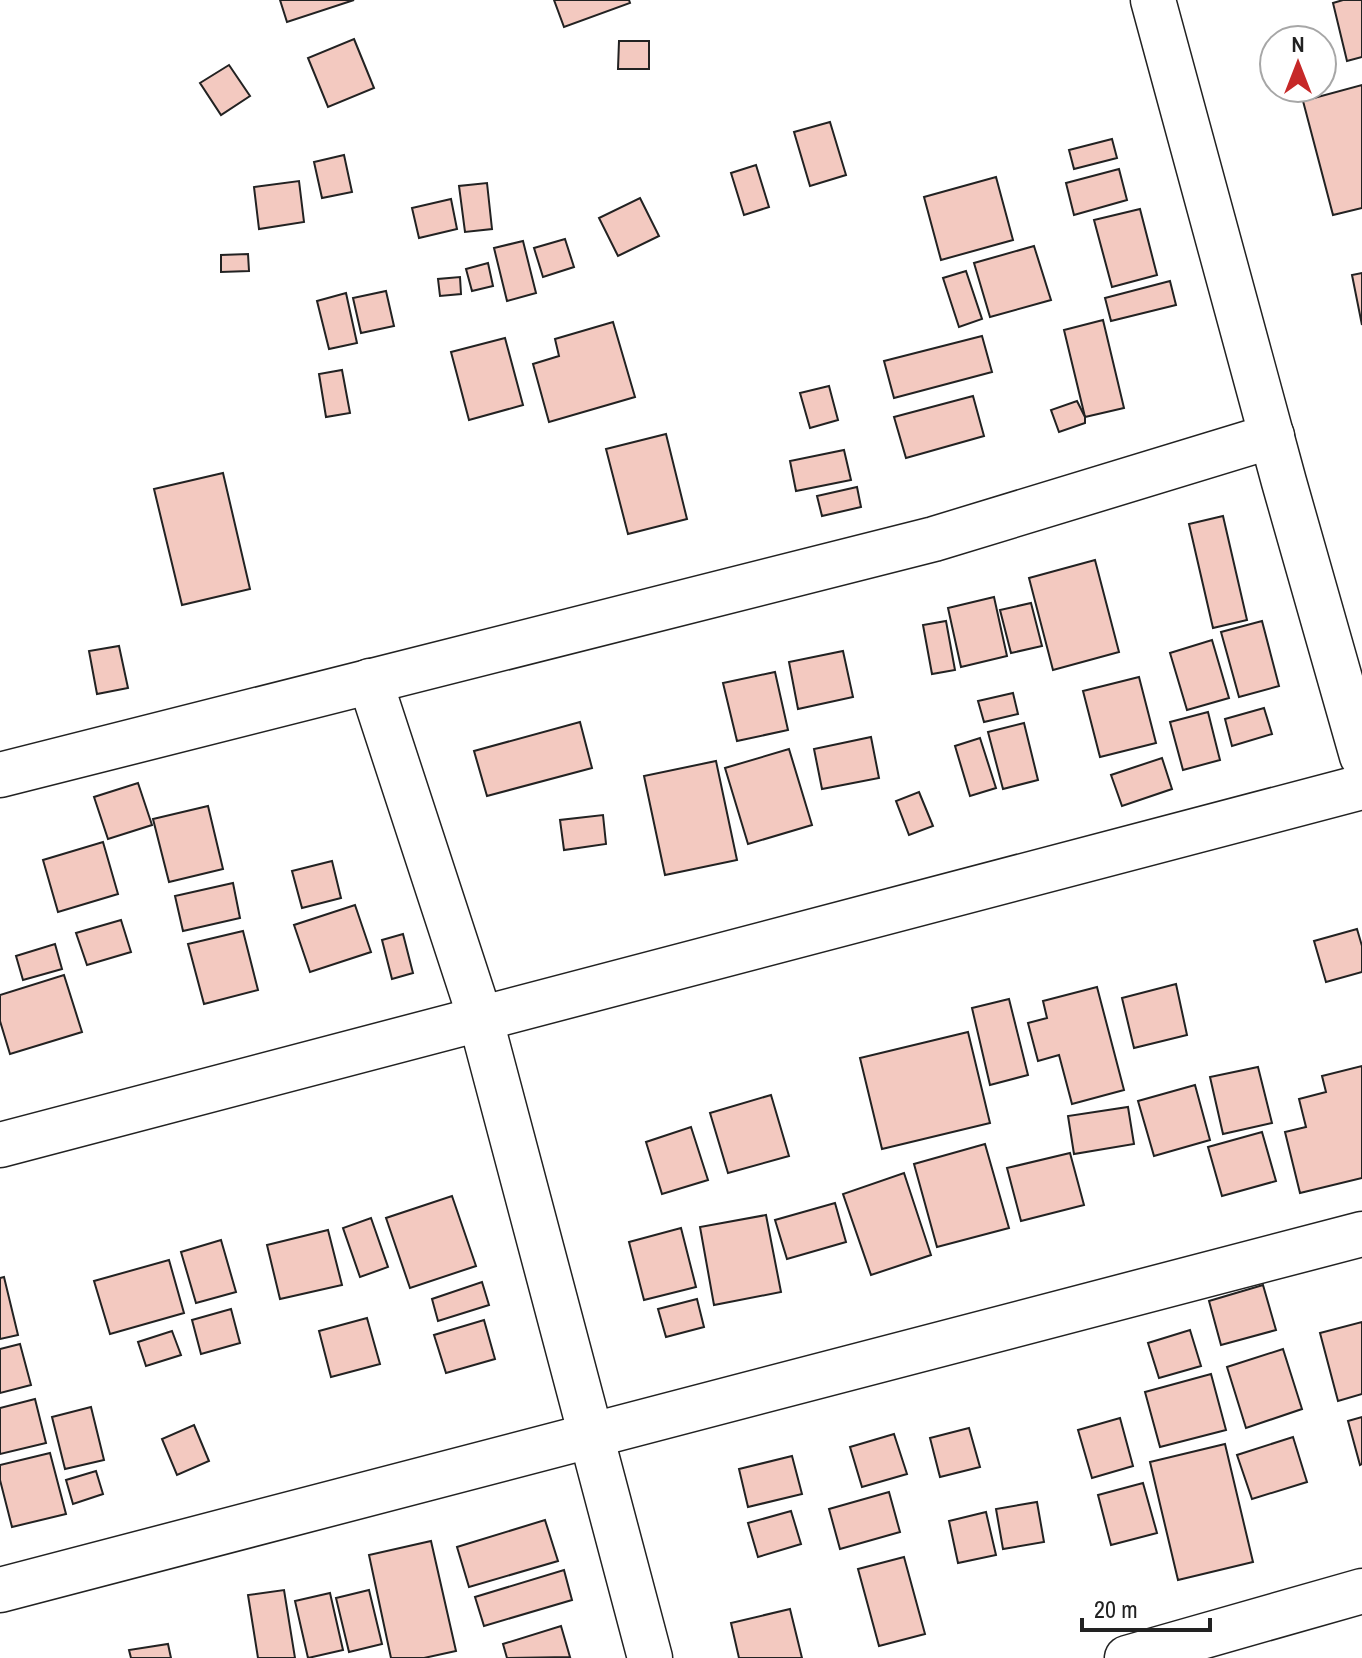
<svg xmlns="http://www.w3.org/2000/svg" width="1362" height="1658" font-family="'Archivo Narrow',sans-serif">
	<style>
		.building { fill: #f3c9c0; stroke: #222; stroke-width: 2 }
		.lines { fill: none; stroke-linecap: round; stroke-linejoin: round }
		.minor-casing { stroke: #222; stroke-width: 47 }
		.minor { stroke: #fff; stroke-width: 44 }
	</style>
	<rect width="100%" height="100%" fill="#fff"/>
	<g class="building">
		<polygon points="280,0 354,0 287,22"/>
		<polygon points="554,0 629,0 630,3 564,27"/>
		<polygon points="1343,0 1362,0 1362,57 1347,61 1333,3"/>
		<polygon points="354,39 374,88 328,107 308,58"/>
		<polygon points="619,41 649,41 649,69 618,69"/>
		<polygon points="229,65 250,96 221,115 200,83"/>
		<polygon points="1362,85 1362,208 1333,215 1303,101"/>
		<polygon points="830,122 846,175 810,186 794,132"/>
		<polygon points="1112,139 1117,158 1074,169 1069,150"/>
		<polygon points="344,155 352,192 322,198 314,162"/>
		<polygon points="756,165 769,207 744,215 731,173"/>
		<polygon points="1119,169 1127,200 1074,215 1066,183"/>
		<polygon points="996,177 1013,240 941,260 924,197"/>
		<polygon points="299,181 304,222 259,229 254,187"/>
		<polygon points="487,183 492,229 465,232 459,186"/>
		<polygon points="640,198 659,236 618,256 599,218"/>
		<polygon points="451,199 457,229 419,238 412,208"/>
		<polygon points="1140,209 1157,275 1112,287 1094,220"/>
		<polygon points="565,239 574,267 543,277 534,248"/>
		<polygon points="523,241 536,293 507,301 494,248"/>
		<polygon points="1034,246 1051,300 990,317 974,263"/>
		<polygon points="248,254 249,271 221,272 221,255"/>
		<polygon points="488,263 493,286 472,291 466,269"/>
		<polygon points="966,271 982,319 959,327 943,278"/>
		<polygon points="1362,273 1362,325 1352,275"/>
		<polygon points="460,277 461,294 440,296 438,279"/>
		<polygon points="1170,281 1176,305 1111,321 1105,298"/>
		<polygon points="386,291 394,326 361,333 353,298"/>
		<polygon points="346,293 357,343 329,349 317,301"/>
		<polygon points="1103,320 1124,408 1085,417 1064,330"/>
		<polygon points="613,322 635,397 549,422 533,364 559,356 555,339"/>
		<polygon points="982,336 992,372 894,398 884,361"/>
		<polygon points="505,338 523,405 469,420 451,352"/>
		<polygon points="342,370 350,413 326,417 319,374"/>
		<polygon points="829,386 838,420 810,428 800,393"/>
		<polygon points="973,396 984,436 906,458 894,417"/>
		<polygon points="1077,401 1085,417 1085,423 1059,432 1051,410"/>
		<polygon points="666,434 687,519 628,534 606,449"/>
		<polygon points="844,450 851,480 796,491 790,461"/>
		<polygon points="223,473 250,589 182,605 154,489"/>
		<polygon points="857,487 861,507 822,516 817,496"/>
		<polygon points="1223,516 1247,620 1213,628 1189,524"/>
		<polygon points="1095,560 1119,652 1053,670 1029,578"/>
		<polygon points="994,597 1007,656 961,667 948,608"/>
		<polygon points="1031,603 1042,646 1011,653 1000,610"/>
		<polygon points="946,621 955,670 932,674 923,625"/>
		<polygon points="1262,621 1279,686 1239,697 1221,632"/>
		<polygon points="1212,640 1229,698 1187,710 1170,653"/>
		<polygon points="119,646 128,688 97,694 89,651"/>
		<polygon points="843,651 853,697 798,709 789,662"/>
		<polygon points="775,672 788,730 737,741 723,683"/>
		<polygon points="1139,677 1156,743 1100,757 1083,691"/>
		<polygon points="1013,693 1018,714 984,722 978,701"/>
		<polygon points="1264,708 1272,734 1232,746 1225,719"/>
		<polygon points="1208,712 1220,760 1183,770 1170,722"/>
		<polygon points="580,722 592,768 487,796 474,751"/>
		<polygon points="1024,723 1038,780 1003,789 988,732"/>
		<polygon points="871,737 879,778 822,789 814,749"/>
		<polygon points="980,738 996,788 970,796 955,746"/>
		<polygon points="789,749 812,825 748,844 725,768"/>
		<polygon points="1162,758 1172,789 1122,806 1111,775"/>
		<polygon points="716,761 737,860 665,875 644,776"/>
		<polygon points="138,783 152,825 108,839 94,797"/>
		<polygon points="919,792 933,826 909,835 896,801"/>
		<polygon points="208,806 223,869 169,882 153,819"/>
		<polygon points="603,815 606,844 564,850 560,820"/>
		<polygon points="103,842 118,894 58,912 43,860"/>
		<polygon points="332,861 341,898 302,908 292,871"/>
		<polygon points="233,883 240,918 183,931 175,896"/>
		<polygon points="355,905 371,952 310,972 294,925"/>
		<polygon points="121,920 131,952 87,965 76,933"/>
		<polygon points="1357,929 1362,946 1362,972 1326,982 1314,941"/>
		<polygon points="243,931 258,990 204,1004 188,944"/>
		<polygon points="403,934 413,973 392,979 382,940"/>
		<polygon points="55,944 62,969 23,980 16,956"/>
		<polygon points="64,975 82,1032 10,1054 0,1021 0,995"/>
		<polygon points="1176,984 1187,1035 1134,1048 1122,998"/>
		<polygon points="1097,987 1124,1090 1072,1104 1059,1055 1038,1061 1028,1023 1047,1018 1043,1001"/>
		<polygon points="1009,999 1028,1075 990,1085 972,1008"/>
		<polygon points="968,1032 990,1123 882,1149 860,1058"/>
		<polygon points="1362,1066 1362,1178 1300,1193 1285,1132 1306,1127 1299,1099 1326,1092 1322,1076"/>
		<polygon points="1258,1067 1272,1123 1223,1134 1210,1077"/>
		<polygon points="1195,1085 1210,1140 1154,1156 1138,1101"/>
		<polygon points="771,1095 789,1156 728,1173 710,1113"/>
		<polygon points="1128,1107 1134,1144 1074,1154 1068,1116"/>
		<polygon points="691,1127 708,1180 662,1194 646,1142"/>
		<polygon points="1262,1132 1276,1181 1222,1196 1208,1147"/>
		<polygon points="985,1144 1009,1228 937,1247 914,1164"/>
		<polygon points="1070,1153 1084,1205 1021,1221 1007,1168"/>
		<polygon points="904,1173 931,1255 871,1275 843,1194"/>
		<polygon points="452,1196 476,1266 410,1288 386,1218"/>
		<polygon points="835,1203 846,1242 787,1259 775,1220"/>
		<polygon points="766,1215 781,1292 714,1305 700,1227"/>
		<polygon points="371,1218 388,1267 360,1277 343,1228"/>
		<polygon points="681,1228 696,1287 644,1300 629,1242"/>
		<polygon points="328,1230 342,1285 280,1299 267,1245"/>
		<polygon points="221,1240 236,1292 196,1303 181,1252"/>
		<polygon points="169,1260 184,1313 110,1334 94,1281"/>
		<polygon points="4,1277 18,1335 0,1339 0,1278"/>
		<polygon points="482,1282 489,1305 438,1321 432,1299"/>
		<polygon points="1263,1285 1276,1330 1221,1345 1209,1301"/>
		<polygon points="697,1299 704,1327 666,1337 658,1309"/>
		<polygon points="231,1309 240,1343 201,1354 192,1320"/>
		<polygon points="367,1318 380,1364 331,1377 319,1331"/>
		<polygon points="484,1320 495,1359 446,1373 434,1335"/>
		<polygon points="1362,1322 1362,1394 1338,1401 1320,1333"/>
		<polygon points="1190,1330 1201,1366 1159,1378 1148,1343"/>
		<polygon points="172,1331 181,1355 146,1366 138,1342"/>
		<polygon points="20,1344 31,1385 0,1393 0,1349"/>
		<polygon points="1283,1349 1302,1409 1246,1428 1227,1367"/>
		<polygon points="1211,1374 1226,1430 1160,1447 1145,1392"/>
		<polygon points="35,1399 46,1443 0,1454 0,1408"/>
		<polygon points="91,1407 104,1460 65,1469 52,1417"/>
		<polygon points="1362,1417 1362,1464 1360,1465 1348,1421"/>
		<polygon points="1120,1418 1133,1466 1092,1478 1078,1430"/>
		<polygon points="194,1425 209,1461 177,1475 162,1439"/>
		<polygon points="969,1428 980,1467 940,1477 930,1438"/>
		<polygon points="894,1434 907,1474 862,1487 850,1447"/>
		<polygon points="1293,1437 1307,1482 1252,1499 1237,1455"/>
		<polygon points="1225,1444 1253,1562 1178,1580 1150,1462"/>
		<polygon points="50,1453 66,1514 12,1527 0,1480 0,1465"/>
		<polygon points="792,1456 802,1494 748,1507 739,1469"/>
		<polygon points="96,1471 103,1494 73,1504 66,1480"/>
		<polygon points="1143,1483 1157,1533 1111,1545 1098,1495"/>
		<polygon points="889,1492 900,1532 840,1549 829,1509"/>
		<polygon points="1037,1502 1044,1542 1003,1549 996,1509"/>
		<polygon points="791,1511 801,1544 758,1557 748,1523"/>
		<polygon points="986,1512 996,1555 958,1563 949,1521"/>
		<polygon points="545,1520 558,1561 469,1587 457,1547"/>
		<polygon points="431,1541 456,1651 424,1658 391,1658 369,1555"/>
		<polygon points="904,1557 925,1634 879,1646 858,1569"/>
		<polygon points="564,1570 572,1600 484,1626 475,1597"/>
		<polygon points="284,1590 295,1658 258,1658 248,1595"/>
		<polygon points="369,1590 382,1644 349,1652 336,1598"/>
		<polygon points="330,1593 343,1650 308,1658 295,1601"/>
		<polygon points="790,1609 802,1658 739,1658 731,1623"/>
		<polygon points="561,1626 570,1657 507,1658 503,1644"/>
		<polygon points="168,1644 171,1658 131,1658 129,1650"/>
	</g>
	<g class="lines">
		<g class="minor-casing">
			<g id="minor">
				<polyline points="1153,0 1284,482 1362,756"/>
				<polyline points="370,681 480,1017 650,1658"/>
				<polyline points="0,775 934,539 1272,436"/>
				<polyline points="0,1145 1362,787"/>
				<polyline points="0,1590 1362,1234"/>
				<polyline points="1127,1658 1362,1591"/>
			</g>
		</g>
		<use href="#minor" class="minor"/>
	</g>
	<g transform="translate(1298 64)"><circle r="38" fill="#ffffff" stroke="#a7a7a7" stroke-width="2"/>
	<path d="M0-6L14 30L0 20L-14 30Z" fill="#c62828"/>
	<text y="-12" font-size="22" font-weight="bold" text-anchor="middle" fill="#222222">N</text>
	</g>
	<path d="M1082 1618v12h128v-12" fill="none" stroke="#222222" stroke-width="4"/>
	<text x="1094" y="1618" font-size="24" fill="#222222" stroke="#ffffff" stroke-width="6" paint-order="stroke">20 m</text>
</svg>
